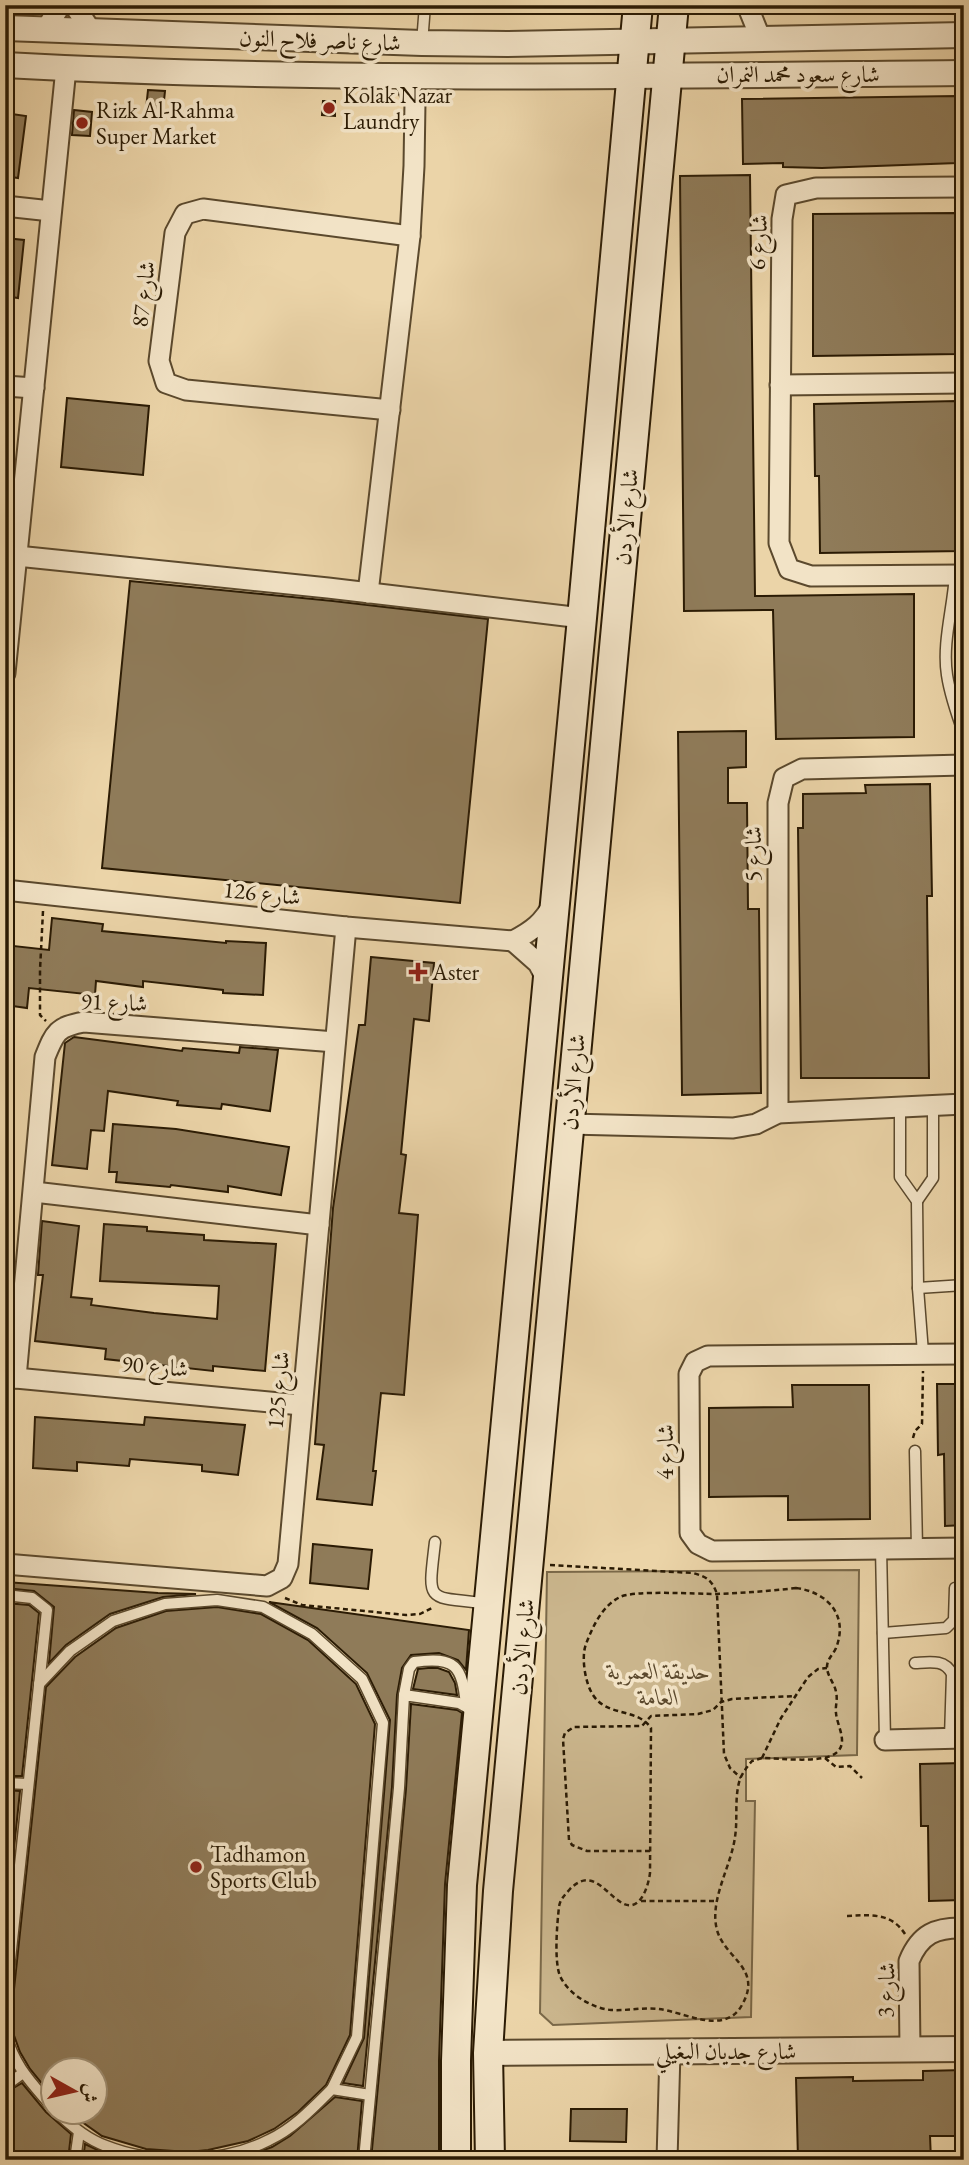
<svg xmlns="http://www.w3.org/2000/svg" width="969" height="2165" font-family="'EB Garamond',Amiri,serif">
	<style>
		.green { fill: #cab58c; stroke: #7a6848; stroke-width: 2 }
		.building { fill: #8f7b59; stroke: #2b1b04; stroke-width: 2 }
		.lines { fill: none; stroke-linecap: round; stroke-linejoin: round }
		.service-casing { stroke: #5b492d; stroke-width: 13 }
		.minor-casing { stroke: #5b492d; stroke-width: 23 }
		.tertiary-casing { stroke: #5b492d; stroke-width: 28 }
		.secondary-casing { stroke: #2b1b04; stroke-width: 32 }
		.path { stroke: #2b1b04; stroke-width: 2.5; stroke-dasharray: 5 3.5; stroke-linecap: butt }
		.service { stroke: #f2e3c6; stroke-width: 10 }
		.minor { stroke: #f2e3c6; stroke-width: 19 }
		.tertiary { stroke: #f2e3c6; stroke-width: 24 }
		.secondary { stroke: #f2e3c6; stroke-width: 28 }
		.poi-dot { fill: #8f2418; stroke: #f2e3c6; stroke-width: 2.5 }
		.labels { text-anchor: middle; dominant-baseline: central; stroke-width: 7; stroke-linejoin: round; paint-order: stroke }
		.street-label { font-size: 23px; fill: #2b1b04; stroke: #f2e3c6 }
		.poi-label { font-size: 23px; fill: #2b1b04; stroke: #f2e3c6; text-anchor: start }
		.park-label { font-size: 23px; font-style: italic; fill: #5b492d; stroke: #f2e3c6 }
	</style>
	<rect width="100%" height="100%" fill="#ebd4a8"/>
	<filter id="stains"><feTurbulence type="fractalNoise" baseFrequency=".00286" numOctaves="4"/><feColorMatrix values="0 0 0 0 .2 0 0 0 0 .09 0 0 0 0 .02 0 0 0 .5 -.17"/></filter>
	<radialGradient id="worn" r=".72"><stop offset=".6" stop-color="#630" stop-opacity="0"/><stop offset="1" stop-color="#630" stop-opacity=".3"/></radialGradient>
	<polygon class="green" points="859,1570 857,1755 746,1759 746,1801 755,1801 751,2017 553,2025 540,2013 547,1572"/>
	<g class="building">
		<polygon points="148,90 165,91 162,120 145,118"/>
		<polygon points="956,96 957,163 822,168 783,167 783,163 743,164 742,99"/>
		<polygon points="323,101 335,101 335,116 322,115"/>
		<polygon points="74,110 92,112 90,136 72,135"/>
		<polygon points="5,113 26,116 18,178 5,176"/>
		<polygon points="750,175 755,596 914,594 914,737 776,739 773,610 684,611 680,176"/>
		<polygon points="955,213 959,354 813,356 813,214"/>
		<polygon points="5,238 24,240 18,298 5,296"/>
		<polygon points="67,398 149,406 143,475 61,467"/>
		<polygon points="957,401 958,484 963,484 964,551 820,553 819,476 815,476 814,404"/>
		<polygon points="130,581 333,601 488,619 460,903 102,868"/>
		<polygon points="746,731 746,767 728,768 728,803 747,803 748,909 759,909 761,1093 682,1095 678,732"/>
		<polygon points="930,784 932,896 927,896 929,1078 801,1078 798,828 803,828 803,794 866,793 865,785"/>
		<polygon points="52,918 103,924 102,931 226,943 226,941 266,943 263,995 223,993 223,990 143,981 143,987 96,981 95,995 29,988 27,1008 5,1005 5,945 49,950"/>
		<polygon points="371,957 434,963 429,1021 414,1019 401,1154 406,1155 399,1213 418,1215 404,1395 381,1393 373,1471 376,1471 372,1505 317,1499 324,1445 315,1444 333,1208 359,1025 365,1025"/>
		<polygon points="74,1037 182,1051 183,1048 239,1053 240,1047 278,1050 270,1111 222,1104 221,1109 177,1105 178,1101 108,1091 104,1131 91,1130 87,1169 52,1165 65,1043"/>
		<polygon points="113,1124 176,1129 289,1147 281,1195 228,1186 228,1192 171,1185 170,1187 116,1182 117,1172 109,1172"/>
		<polygon points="42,1221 79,1226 71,1297 92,1299 91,1305 154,1313 217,1319 219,1286 100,1281 104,1224 147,1227 147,1231 204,1235 204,1240 276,1244 265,1371 213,1366 213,1371 105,1359 106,1349 35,1341 43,1275 38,1275"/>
		<polygon points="937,1384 964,1384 964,1525 945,1526 944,1454 938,1455"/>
		<polygon points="792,1385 869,1385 870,1519 788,1520 788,1496 709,1497 709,1408 793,1407"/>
		<polygon points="35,1417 144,1425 145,1417 245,1425 238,1475 202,1471 202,1465 130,1459 129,1466 77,1462 77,1471 33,1468"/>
		<polygon points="313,1544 372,1550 368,1589 310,1583"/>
		<polygon points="5,1582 158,1593 196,1594 163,1597 110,1614 66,1645 49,1663 54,1607 34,1591 5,1588"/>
		<polygon points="269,1602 469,1630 466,1670 458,1660 439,1653 411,1655 402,1668 397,1695 392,1787 363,2086 343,2083 364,2038 390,1720 367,1673 317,1628"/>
		<polygon points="5,1603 29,1605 39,1613 22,1776 5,1776"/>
		<polygon points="217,1607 261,1614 308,1640 356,1684 375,1724 350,2035 326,2085 298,2112 274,2129 248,2141 208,2150 188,2152 146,2149 102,2136 68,2112 94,2112 94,2070 52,2070 52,2096 30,2069 20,2052 12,2030 5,2026 5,2014 11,2012 12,2008 46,1687 75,1657 116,1628 166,1611"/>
		<polygon points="428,1668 438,1668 449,1672 455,1683 457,1695 413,1689 418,1669"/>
		<polygon points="411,1704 457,1710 462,1713 445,1884 439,2061 439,2160 371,2160 406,1789"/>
		<polygon points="963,1763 962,1900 929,1901 928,1826 921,1826 920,1764"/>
		<polygon points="5,1790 20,1791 5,1934"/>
		<polygon points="964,2070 964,2136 930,2136 931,2160 798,2160 796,2078 853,2077 853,2081 923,2080 923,2071"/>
		<polygon points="22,2083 46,2112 71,2134 68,2160 5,2160 5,2093"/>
		<polygon points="335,2097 362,2101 357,2160 236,2160 272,2147 290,2136"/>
		<polygon points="571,2109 627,2109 626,2142 570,2141"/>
		<polygon points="85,2144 104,2153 125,2160 83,2160"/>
	</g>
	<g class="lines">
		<g class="service-casing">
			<g id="service">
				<polyline points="422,43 425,5"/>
				<path d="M955,575C953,608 942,643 947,675C950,695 957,715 964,734"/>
				<polyline points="900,1107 900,1177 917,1201 918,1288 923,1353"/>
				<polyline points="917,1201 933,1178 933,1106"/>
				<polyline points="918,1288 964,1285"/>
				<polyline points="915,1451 917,1548"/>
				<path d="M435,1542C428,1603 425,1597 485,1603"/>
				<polyline points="881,1548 885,1740"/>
				<polyline points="5,1595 32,1598 47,1610 5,2007"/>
				<polyline points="883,1633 946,1628 954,1620 955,1588"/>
				<path d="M915,1663C930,1662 945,1659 952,1674L950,1738"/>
				<polyline points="39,1684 70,1651 113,1621 165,1604 217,1600 263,1607 312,1634 362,1679 383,1723 357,2037 332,2089"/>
				<path d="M404,1695L409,1669L414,1662C456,1656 462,1666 466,1705"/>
				<polyline points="5,1783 28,1784"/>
				<path d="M5,2033C15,2067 30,2081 52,2107"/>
				<polyline points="5,2086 23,2073"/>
				<path d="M57,2112C71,2126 87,2139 106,2146C154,2165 222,2164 269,2140C293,2129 313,2108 332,2089L370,2095"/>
				<polyline points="75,2160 79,2132"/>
				<polyline points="364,2160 399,1788 404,1695 459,1703 473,1711"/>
			</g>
		</g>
		<g class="minor-casing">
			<g id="minor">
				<polyline points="74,5 92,32"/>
				<polyline points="747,5 760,37"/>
				<polyline points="45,30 61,5"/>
				<polyline points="964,187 816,188 786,195 782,219 779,543 789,569 811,576 964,575"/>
				<polyline points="5,206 51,211"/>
				<polyline points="780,385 964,383"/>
				<polyline points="5,386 34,388"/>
				<polyline points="390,410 186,390 166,383 159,361 175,233 185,214 203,209 410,236"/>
				<polyline points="17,556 328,588 582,618"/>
				<polyline points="368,593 410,236 414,166 415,102 401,77"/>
				<polyline points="5,673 66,68"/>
				<path d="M5,890L346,927L513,941C532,931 543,923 553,904"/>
				<polyline points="513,941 538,963 548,982"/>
				<polyline points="778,1113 778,803 784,778 802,769 964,765"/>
				<polyline points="569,1124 733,1128 756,1124 778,1113 964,1104"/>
				<polyline points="34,1192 319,1225"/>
				<polyline points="964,1354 708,1356 695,1362 689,1374 690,1533 698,1544 712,1551 964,1548"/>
				<polyline points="5,1377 301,1405"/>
				<path d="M16,1378L45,1057C55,1032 57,1027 84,1022L335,1042"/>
				<polyline points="5,1564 267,1586 282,1578 288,1564 346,927"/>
				<polyline points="885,1740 964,1738"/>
				<path d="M910,2050L909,1961C920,1934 936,1927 964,1928"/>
				<polyline points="667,2160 670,2051"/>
			</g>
		</g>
		<g class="tertiary-casing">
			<g id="tertiary">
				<polyline points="5,28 422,43 507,44 964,35"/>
				<path d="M5,65C325,82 644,76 964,73"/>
				<polyline points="488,2053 964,2049"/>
			</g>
		</g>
		<g class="secondary-casing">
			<g id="secondary">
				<polyline points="456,2160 456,2061 462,1885 582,618 638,5"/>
				<polyline points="490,2160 488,2053 498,1891 674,5"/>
			</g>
		</g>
		<g class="path">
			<polyline points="43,911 40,970 40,1015 46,1021"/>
			<polyline points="913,1438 915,1431 922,1424 923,1371"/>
			<path d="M550,1565L693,1573C707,1577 712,1580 717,1594L724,1754L730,1768L741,1778"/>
			<path d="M796,1588C827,1592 849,1615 836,1648C833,1655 827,1659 827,1667C827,1676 835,1684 836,1692C838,1700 835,1706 836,1713C837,1726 849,1743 836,1753C822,1764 779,1758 762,1758L752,1761C747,1767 743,1772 740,1779C734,1798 738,1818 735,1837C731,1867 709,1900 717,1930C725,1959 763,1968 742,2005C725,2036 684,2012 659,2009C643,2007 627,2011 611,2010C592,2008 569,1995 560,1976C554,1961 557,1924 559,1907C560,1899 565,1895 570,1889C591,1868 603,1890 619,1901C639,1916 648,1888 650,1873L651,1728C638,1708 607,1717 593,1695C585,1683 581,1657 586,1644C593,1626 602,1606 620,1597C634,1590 697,1594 716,1594C743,1593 769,1591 796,1588Z"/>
			<polyline points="285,1598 302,1605 406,1615 420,1614 432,1608"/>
			<polyline points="762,1758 781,1718 808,1677 818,1669 827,1668"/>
			<polyline points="825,1758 836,1767 850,1766 862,1778"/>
			<polyline points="650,1851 587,1851 572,1845 569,1840 563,1739 565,1733 574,1727 642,1726 651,1716 698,1714 713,1710 721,1702 732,1699 795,1696"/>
			<polyline points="641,1901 717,1901"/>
			<path d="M847,1916C869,1915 891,1912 905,1934"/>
		</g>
		<use href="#service" class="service"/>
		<use href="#minor" class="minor"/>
		<use href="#tertiary" class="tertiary"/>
		<use href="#secondary" class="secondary"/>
	</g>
	<g class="poi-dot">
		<circle cx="329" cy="108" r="7"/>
		<circle cx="82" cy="123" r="7"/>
		<path d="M414.5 961.5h7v7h7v7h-7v7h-7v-7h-7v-7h7z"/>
		<circle cx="196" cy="1867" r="7"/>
	</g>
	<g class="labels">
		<g class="street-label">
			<text transform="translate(320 40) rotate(2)">شارع ناصر فلاح النون</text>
			<text x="798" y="74">شارع سعود محمد النمران</text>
			<text transform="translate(758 242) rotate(-87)">شارع 6</text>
			<text transform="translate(143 294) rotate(-83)">شارع 87</text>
			<text transform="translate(626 517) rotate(-85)">شارع الأردن</text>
			<text transform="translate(753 854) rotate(-90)">شارع 5</text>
			<text transform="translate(262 893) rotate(6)">شارع 126</text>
			<text transform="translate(114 1002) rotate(2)">شارع 91</text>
			<text transform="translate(573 1082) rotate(-85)">شارع الأردن</text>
			<text transform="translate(155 1366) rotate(5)">شارع 90</text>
			<text transform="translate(278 1390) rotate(-85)">شارع 125</text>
			<text transform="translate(665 1452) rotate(-90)">شارع 4</text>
			<text transform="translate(522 1647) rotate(-85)">شارع الأردن</text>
			<text transform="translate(886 1990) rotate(-88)">شارع 3</text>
			<text x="726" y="2051">شارع جديان البغيلي</text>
		</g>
		<g class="poi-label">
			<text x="343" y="95">Kolak Nazar<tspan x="343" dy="26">Laundry</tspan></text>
			<text x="96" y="110">Rizk Al-Rahma<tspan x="96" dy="26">Super Market</tspan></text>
			<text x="432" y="972">Aster</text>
			<text x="210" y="1854">Tadhamon<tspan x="210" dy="26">Sports Club</tspan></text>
		</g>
		<g class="park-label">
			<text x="659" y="1671">حديقة العمرية<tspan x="659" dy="26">العامة</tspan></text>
		</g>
	</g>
	<rect width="969" height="2165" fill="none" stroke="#ebd4a8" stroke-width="28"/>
	<rect x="7" y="7" width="955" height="2151" fill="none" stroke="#2b1b04" stroke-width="3.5"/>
	<rect x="14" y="14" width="941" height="2137" fill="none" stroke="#2b1b04" stroke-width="2"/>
	<g transform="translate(74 2091) rotate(98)"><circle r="33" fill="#f2e3c6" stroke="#a29378" stroke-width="2"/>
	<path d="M0-5L12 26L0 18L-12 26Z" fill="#8f2418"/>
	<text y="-10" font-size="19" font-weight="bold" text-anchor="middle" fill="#2b1b04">ش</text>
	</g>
	<rect width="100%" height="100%" filter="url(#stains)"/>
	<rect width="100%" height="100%" fill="url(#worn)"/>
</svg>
